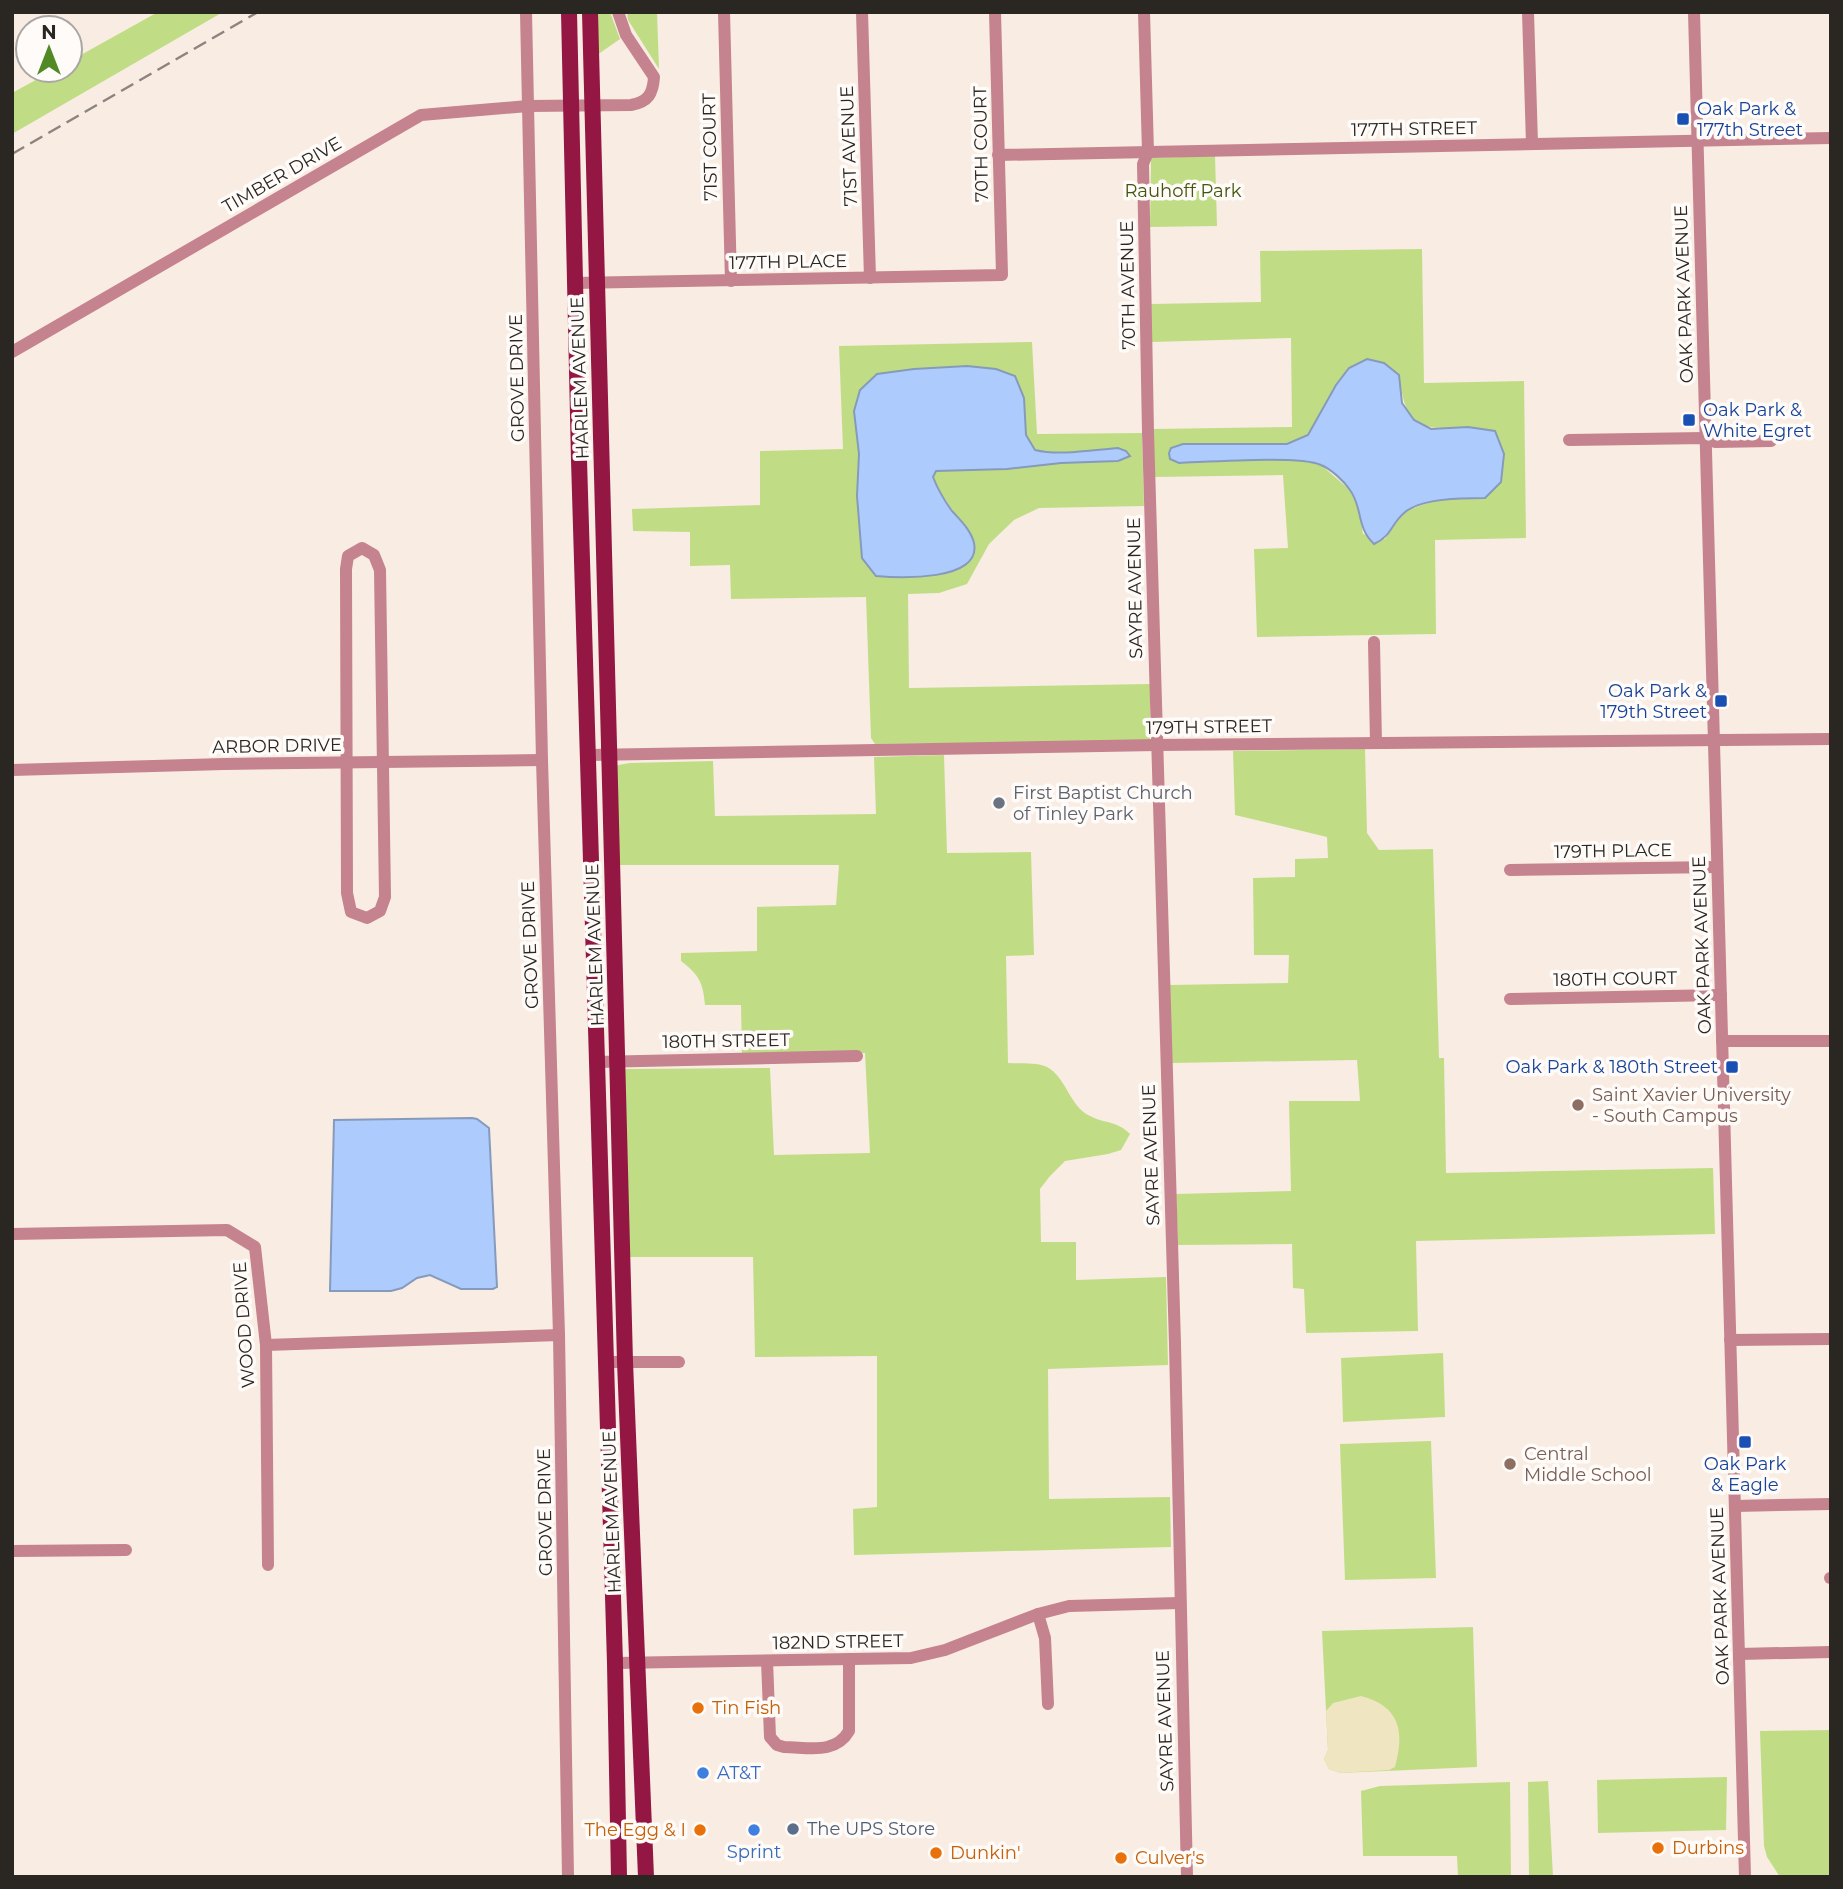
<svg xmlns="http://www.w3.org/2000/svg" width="1843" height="1889" font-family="Montserrat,sans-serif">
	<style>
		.green { fill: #c0dd85; fill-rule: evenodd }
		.sand { fill: #efe5c0 }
		.water { fill: #adccfd; stroke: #869abb; stroke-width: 2 }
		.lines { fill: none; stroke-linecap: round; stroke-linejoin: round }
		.minor { stroke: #c5828f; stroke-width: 12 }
		.major { stroke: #931643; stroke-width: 16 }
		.rail { stroke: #8c847e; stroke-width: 2.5; stroke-dasharray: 14 7; stroke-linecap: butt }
		.transit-dot { fill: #1a4fb4; stroke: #fefbf9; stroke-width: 2.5 }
		.worship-dot { fill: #6b7280; stroke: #fefbf9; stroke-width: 2.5 }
		.education-dot { fill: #8d6e63; stroke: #fefbf9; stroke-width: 2.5 }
		.food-dot { fill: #e8710a; stroke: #fefbf9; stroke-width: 2.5 }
		.shop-dot { fill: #3f7fe0; stroke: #fefbf9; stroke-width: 2.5 }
		.service-dot { fill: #5c6f8a; stroke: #fefbf9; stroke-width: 2.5 }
		.labels { text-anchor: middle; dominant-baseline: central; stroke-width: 7; stroke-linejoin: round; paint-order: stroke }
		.transit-label { font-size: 18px; fill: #164399; stroke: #fefbf9; text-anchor: start }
		.street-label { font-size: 18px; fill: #2a2622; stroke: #fefbf9 }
		.park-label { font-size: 18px; fill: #43550e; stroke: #fefbf9 }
		.worship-label { font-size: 18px; fill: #5b616d; stroke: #fefbf9; text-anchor: start }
		.education-label { font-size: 18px; fill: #785e54; stroke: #fefbf9; text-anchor: start }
		.food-label { font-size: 18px; fill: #c56008; stroke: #fefbf9; text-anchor: start }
		.shop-label { font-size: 18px; fill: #366cbe; stroke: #fefbf9; text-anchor: start }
		.service-label { font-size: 18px; fill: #4e5e75; stroke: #fefbf9; text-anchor: start }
	</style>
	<rect width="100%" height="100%" fill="#f9ece3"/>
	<g class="green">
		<polygon points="158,12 223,12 12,134 12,93 54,70 70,70 70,61"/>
		<polygon points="596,12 610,12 620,39 597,55"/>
		<polygon points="627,12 657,12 659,69 628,20"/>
		<polygon points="1215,156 1217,226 1150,227 1151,158"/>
		<path d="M1422,249L1424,383L1524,381L1526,538L1435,540L1436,634L1257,637L1254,549L1288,548L1283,475L1154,477L1153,429L1292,427L1291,338L1152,342L1151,304L1261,302L1260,251ZM1399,375C1406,429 1418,430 1468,427L1485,498L1440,499L1405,511L1385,539L1363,534L1360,514L1351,491L1320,464L1183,444H1287L1308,435L1323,411Z"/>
		<path d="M1032,342L1037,434L1142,433L1144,506L1039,508L1014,520L989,544L967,584L939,593L908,594L909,688L1150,684V741L875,744L871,738L866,597L731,599L730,565L690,566V532L633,531L632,509L760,505V451L843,449L839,346ZM967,366L997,369L1015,376L1024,398L1026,435L1034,450C1060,456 1091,449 1118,448V461L1061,463L1007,469L936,471L933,477C943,502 962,519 974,542L862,558L857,496L859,454L854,411L877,374L914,369Z"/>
		<polygon points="1365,749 1367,833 1379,850 1433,849 1439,1058 1444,1058 1446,1173 1713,1168 1715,1234 1416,1241 1418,1331 1306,1333 1304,1289 1293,1288 1292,1244 1178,1245 1176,1194 1291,1191 1289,1101 1360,1101 1357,1060 1171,1063 1170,985 1288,983 1289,955 1254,955 1253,878 1295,877 1295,859 1328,858 1327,837 1235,815 1233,751"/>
		<path d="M944,755L947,853L1031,852L1034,955L1006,956L1008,1063C1019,1064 1037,1062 1047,1067C1067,1078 1069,1106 1090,1116C1105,1124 1116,1120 1130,1134L1121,1150L1108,1154L1065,1161L1050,1176L1040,1189L1041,1242H1076V1280L1166,1277L1168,1365L1048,1369L1049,1499L1170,1497L1171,1547L854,1555L853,1509L877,1507V1356L755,1357L753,1257H629L624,1069L770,1068L774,1155L870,1153L865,1053L742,1055L741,1005H705C703,982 699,975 681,961V953L757,951V907L836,905L839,865H619L614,772L618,765L630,763L713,761L715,816L876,814L874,757Z"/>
		<polygon points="1443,1353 1445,1417 1343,1422 1341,1358"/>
		<polygon points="1431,1441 1436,1578 1345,1580 1340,1444"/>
		<polygon points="1473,1627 1477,1767 1340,1773 1329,1769 1324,1759 1328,1750 1322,1631"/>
		<polygon points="1831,1730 1831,1877 1780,1877 1767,1857 1764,1846 1760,1731"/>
		<polygon points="1727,1777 1726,1830 1598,1833 1597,1780"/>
		<polygon points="1548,1781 1553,1877 1529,1877 1528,1782"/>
		<polygon points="1510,1782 1511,1877 1458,1877 1457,1856 1363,1856 1361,1791 1380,1786"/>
	</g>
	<path class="sand" d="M1361,1696C1400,1706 1405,1732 1395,1767L1389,1770L1340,1773L1329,1769L1324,1759L1328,1750L1326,1711L1333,1703Z"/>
	<g class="water">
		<path d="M1367,359L1384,363L1399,375L1402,403L1414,420L1431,429L1468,427L1495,431L1504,454L1501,482L1485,498C1464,498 1420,498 1404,513C1391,524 1392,536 1374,544C1356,527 1363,508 1350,490C1344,481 1331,469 1321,465C1301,455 1207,462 1179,463L1170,459L1169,453L1171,448L1183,444H1287L1308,435L1336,385L1349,368Z"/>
		<path d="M967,366L996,369L1015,376L1024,398L1026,435L1035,450C1059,456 1092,450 1118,448L1126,451L1130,456L1118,461L1061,463L1007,469L936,471L933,477C938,490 944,500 952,511C960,520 971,530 974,543C982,582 898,578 876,576L862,558L857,496L859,454L854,411L860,390L877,374L914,369Z"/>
		<polygon points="472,1118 477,1119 489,1128 497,1287 493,1289 461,1289 430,1275 417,1278 402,1288 391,1291 330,1291 334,1120"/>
	</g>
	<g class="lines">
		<g class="minor">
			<polyline points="526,12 542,760 559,1335 568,1877"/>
			<polyline points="724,12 731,281"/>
			<polyline points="862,12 870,278"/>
			<polyline points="1144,12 1148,152 1143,164 1148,432 1175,1344 1187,1877"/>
			<polyline points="1528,12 1532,144"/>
			<polyline points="1694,12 1745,1877"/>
			<polyline points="998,155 1831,138"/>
			<polyline points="574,283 1002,275 995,12"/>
			<path d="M12,352L421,115L528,106L631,105C648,102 653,94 654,77L626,35L618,12"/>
			<polyline points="1569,440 1705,438 1715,442 1771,441"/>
			<polygon points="362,548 374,555 380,570 385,897 380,911 367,918 351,912 347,893 346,569 348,556"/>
			<polyline points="1374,642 1376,743"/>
			<polyline points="588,755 1157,745 1831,739"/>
			<polyline points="12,770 224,764 542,760"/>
			<polyline points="1510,870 1717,867"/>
			<polyline points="1510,999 1721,995"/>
			<polyline points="1722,1041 1831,1041"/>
			<polyline points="596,1062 857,1056"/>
			<polyline points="12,1234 227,1230 255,1247 266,1345 268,1565"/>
			<polyline points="1730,1340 1831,1339"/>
			<polyline points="266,1345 559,1335"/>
			<polyline points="607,1362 679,1362"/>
			<polyline points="1735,1506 1831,1504"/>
			<polyline points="12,1551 126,1550"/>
			<polyline points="1830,1578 1831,1578"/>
			<polyline points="1038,1614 1045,1638 1048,1704"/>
			<polyline points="1739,1654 1831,1652"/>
			<path d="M767,1661L770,1737L777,1745L784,1747C808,1747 835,1755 849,1731V1659"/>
			<polyline points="615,1663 911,1658 945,1650 1038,1614 1069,1606 1179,1603"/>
		</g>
		<g class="major">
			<polyline points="569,12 579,460 615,1663 619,1877"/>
			<polyline points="590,12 625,1362 646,1877"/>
		</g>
		<polyline class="rail" points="12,154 258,12"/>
	</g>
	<g class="transit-dot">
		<rect x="1676" y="112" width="14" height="14" rx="3.5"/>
		<rect x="1682" y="413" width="14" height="14" rx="3.5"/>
		<rect x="1714" y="694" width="14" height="14" rx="3.5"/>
		<rect x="1725" y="1060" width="14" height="14" rx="3.5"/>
		<rect x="1738" y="1435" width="14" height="14" rx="3.5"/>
	</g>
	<circle class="worship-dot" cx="999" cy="803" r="7"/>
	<g class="education-dot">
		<circle cx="1578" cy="1105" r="7"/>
		<circle cx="1510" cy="1464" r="7"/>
	</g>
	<g class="food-dot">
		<circle cx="698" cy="1708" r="7"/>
		<circle cx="700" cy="1830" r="7"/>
		<circle cx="1658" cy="1848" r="7"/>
		<circle cx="936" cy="1853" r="7"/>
		<circle cx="1121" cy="1858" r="7"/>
	</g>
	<g class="shop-dot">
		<circle cx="703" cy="1773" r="7"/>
		<circle cx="754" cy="1830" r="7"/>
	</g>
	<circle class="service-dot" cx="793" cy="1829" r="7"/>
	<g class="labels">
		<g class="transit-label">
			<text x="1697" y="109">Oak Park &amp;<tspan x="1697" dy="21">177th Street</tspan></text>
			<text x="1703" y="410">Oak Park &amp;<tspan x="1703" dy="21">White Egret</tspan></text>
			<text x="1707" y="691" text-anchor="end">Oak Park &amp;<tspan x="1707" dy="21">179th Street</tspan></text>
			<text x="1718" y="1067" text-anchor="end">Oak Park &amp; 180th Street</text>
			<text x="1745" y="1464" text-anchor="middle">Oak Park<tspan x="1745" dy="21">&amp; Eagle</tspan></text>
		</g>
		<g class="street-label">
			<text transform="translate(1414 129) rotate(-1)">177TH STREET</text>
			<text transform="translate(981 144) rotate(-91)">70TH COURT</text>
			<text transform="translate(849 146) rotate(-92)">71ST AVENUE</text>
			<text transform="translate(710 147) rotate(-91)">71ST COURT</text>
			<text transform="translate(282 175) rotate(-30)">TIMBER DRIVE</text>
			<text transform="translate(788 262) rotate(-1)">177TH PLACE</text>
			<text transform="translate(1128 285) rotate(-91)">70TH AVENUE</text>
			<text transform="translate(1684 294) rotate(-92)">OAK PARK AVENUE</text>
			<text transform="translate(517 378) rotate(-91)">GROVE DRIVE</text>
			<text transform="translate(580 378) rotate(-92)">HARLEM AVENUE</text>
			<text transform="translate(1135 588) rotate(-91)">SAYRE AVENUE</text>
			<text transform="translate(1209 727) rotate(-1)">179TH STREET</text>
			<text transform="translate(277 746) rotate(-1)">ARBOR DRIVE</text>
			<text transform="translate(1613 851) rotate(-1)">179TH PLACE</text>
			<text transform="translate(530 945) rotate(-92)">GROVE DRIVE</text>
			<text transform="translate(595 945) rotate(-92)">HARLEM AVENUE</text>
			<text transform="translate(1702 945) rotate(-92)">OAK PARK AVENUE</text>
			<text transform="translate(1615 979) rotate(-1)">180TH COURT</text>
			<text transform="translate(726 1041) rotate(-1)">180TH STREET</text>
			<text transform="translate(1151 1155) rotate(-92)">SAYRE AVENUE</text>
			<text transform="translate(244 1325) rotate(-94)">WOOD DRIVE</text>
			<text transform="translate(545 1512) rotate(-91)">GROVE DRIVE</text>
			<text transform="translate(612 1512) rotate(-92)">HARLEM AVENUE</text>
			<text transform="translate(1720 1596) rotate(-92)">OAK PARK AVENUE</text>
			<text transform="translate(838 1642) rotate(-1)">182ND STREET</text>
			<text transform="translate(1165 1721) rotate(-92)">SAYRE AVENUE</text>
		</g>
		<g class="park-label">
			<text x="1183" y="191">Rauhoff Park</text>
		</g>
		<g class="worship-label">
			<text x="1013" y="793">First Baptist Church<tspan x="1013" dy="21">of Tinley Park</tspan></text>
		</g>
		<g class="education-label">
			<text x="1592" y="1095">Saint Xavier University<tspan x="1592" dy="21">- South Campus</tspan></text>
			<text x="1524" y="1454">Central<tspan x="1524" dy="21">Middle School</tspan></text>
		</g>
		<g class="food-label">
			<text x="712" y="1708">Tin Fish</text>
			<text x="686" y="1830" text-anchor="end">The Egg &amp; I</text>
			<text x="1672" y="1848">Durbins</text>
			<text x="950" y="1853">Dunkin'</text>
			<text x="1135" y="1858">Culver's</text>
		</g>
		<g class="shop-label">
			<text x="717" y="1773">AT&amp;T</text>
			<text x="754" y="1852" text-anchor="middle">Sprint</text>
		</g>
		<g class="service-label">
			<text x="807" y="1829">The UPS Store</text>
		</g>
	</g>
	<rect width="1843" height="1889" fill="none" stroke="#2a2622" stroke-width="28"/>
	<g transform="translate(49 49)"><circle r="33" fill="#fefbf9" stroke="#a9a6a3" stroke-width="2"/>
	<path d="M0-5L12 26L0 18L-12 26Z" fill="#518924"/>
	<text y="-10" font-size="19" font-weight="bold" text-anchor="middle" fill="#2a2622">N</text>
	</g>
</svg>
